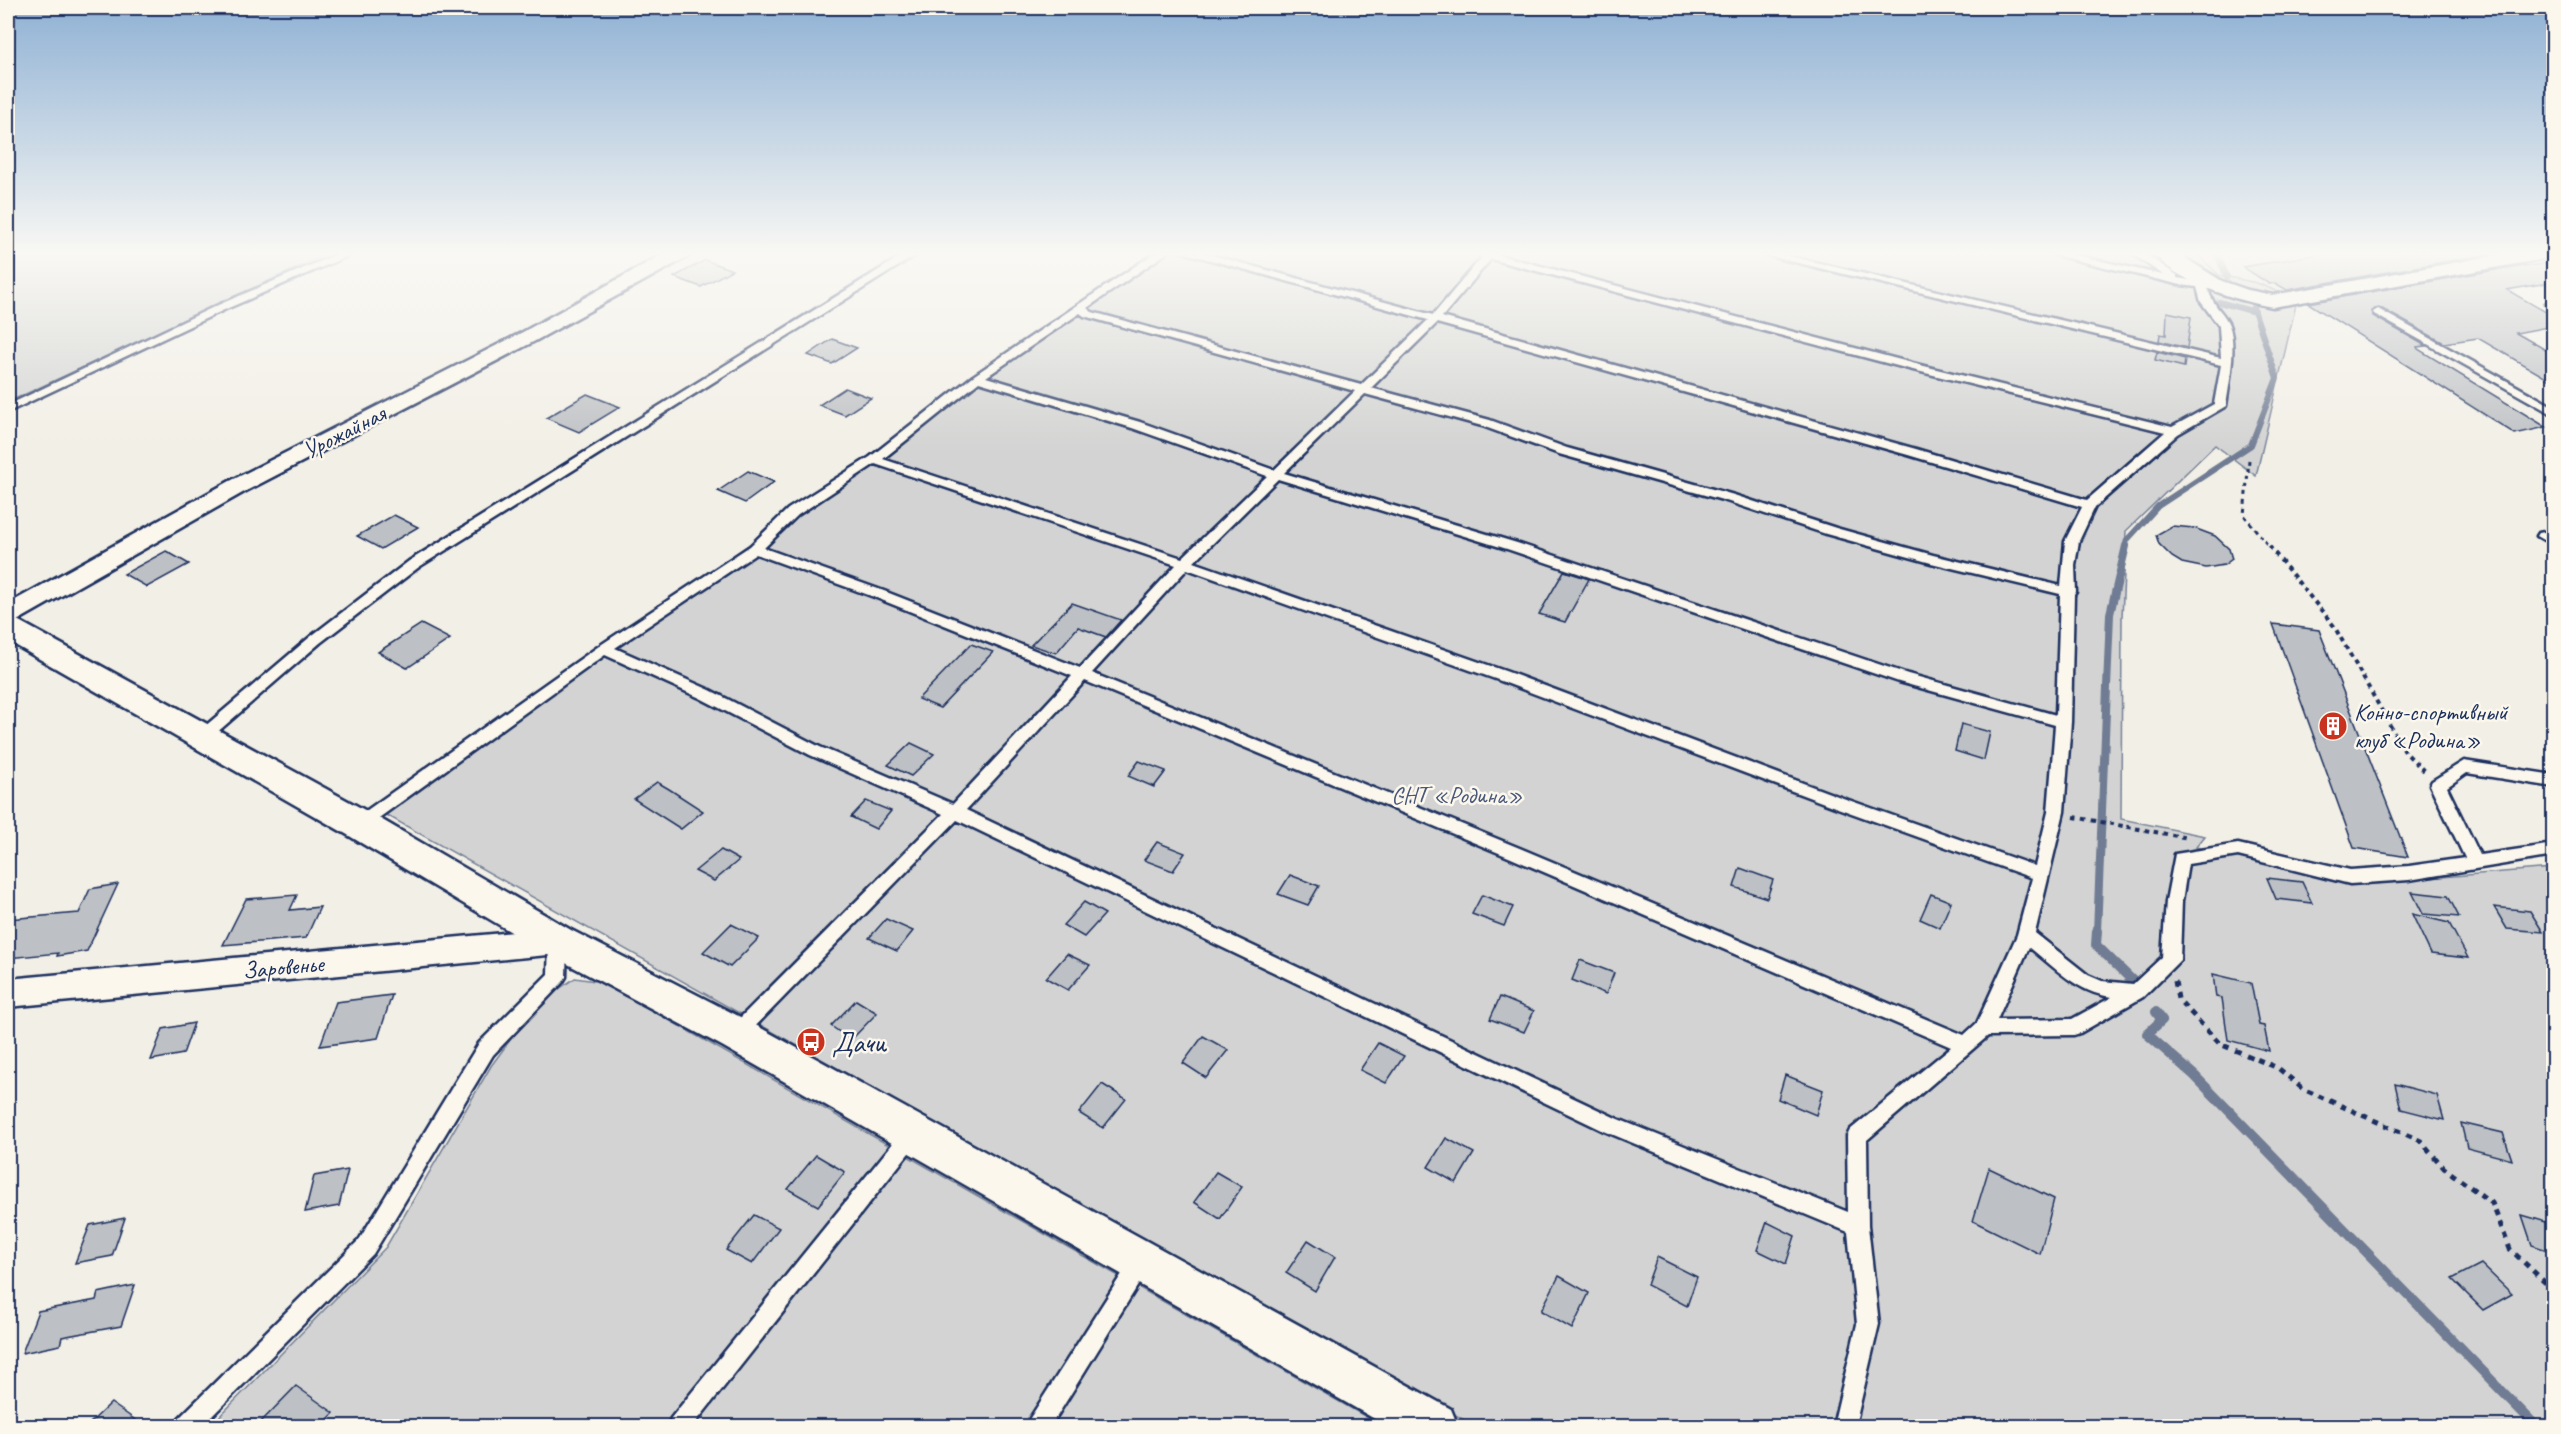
<svg xmlns="http://www.w3.org/2000/svg" width="2561" height="1434" font-family="Caveat,sans-serif">
	<style>
		.built { fill: #e2e1dc }
		.green { fill: #d2d3d2; stroke: #768198; stroke-width: 1.5 }
		.lines { fill: none; stroke-linecap: round; stroke-linejoin: round }
		.stream-far2 { stroke: #707b93; stroke-width: 6 }
		.stream-far1 { stroke: #707b93; stroke-width: 8 }
		.stream { stroke: #707b93; stroke-width: 10 }
		.building { fill: #bdc0c4; stroke: #1b2f5e; stroke-width: 1.5 }
		.lane-casing { stroke: #1b2f5e; stroke-width: 5 }
		.street-casing { stroke: #1b2f5e; stroke-width: 5 }
		.secondary-casing { stroke: #1b2f5e; stroke-width: 5 }
		.path-far2 { stroke: #1b2f5e; stroke-width: 3; stroke-dasharray: 4 4; stroke-linecap: butt }
		.path-far1 { stroke: #1b2f5e; stroke-width: 4; stroke-dasharray: 4.5 4.5; stroke-linecap: butt }
		.path { stroke: #1b2f5e; stroke-width: 5; stroke-dasharray: 6 6; stroke-linecap: butt }
		.lane { fill: #fbf7ec; fill-rule: evenodd }
		.street { fill: #fbf7ec; fill-rule: evenodd }
		.secondary { fill: #fbf7ec; fill-rule: evenodd }
		.labels { text-anchor: middle; dominant-baseline: central; stroke-width: 5; stroke-linejoin: round; paint-order: stroke }
		.street-label { font-size: 24px; fill: #1b2f5e; stroke: #fbf7ec }
		.poi-label { font-size: 24px; fill: #1b2f5e; stroke: #fbf7ec; text-anchor: start }
		.park-label { font-size: 24px; fill: #49587b; stroke: #fbf7ec }
		.near-poi-label { font-size: 28px; fill: #1b2f5e; stroke: #fbf7ec; text-anchor: start }
	</style>
	<rect width="100%" height="100%" fill="#f2efe6"/>
	<filter id="ink" filterUnits="userSpaceOnUse"><feTurbulence type="fractalNoise" baseFrequency=".0167" numOctaves="2"/><feDisplacementMap in="SourceGraphic" scale="12" xChannelSelector="R" yChannelSelector="G"/><feConvolveMatrix kernelMatrix="1 2 1 2 8 2 1 2 1" color-interpolation-filters="sRGB"/></filter>
	<g filter="url(#ink)">
		<polygon class="built" points="2195,252 2553,252 2297,300 2257,283 2219,275"/>
		<g class="green">
			<polygon points="8,252 331,252 8,402"/>
			<polygon points="1165,252 2195,252 2219,275 2257,283 2297,300 2256,476 2215,445 2126,531 2122,617 2121,819 2205,836 2196,847 2356,884 2553,868 2553,1426 1475,1426 374,808"/>
			<polygon points="575,978 602,982 1382,1426 210,1426 386,1247 491,1066 536,1005"/>
		</g>
		<g class="lines">
			<g class="stream-far2">
				<polyline points="2145,252 2185,279"/>
				<polyline points="2216,252 2227,277"/>
				<polyline points="2219,302 2255,312"/>
				<polyline points="2125,548 2127,540 2158,506 2251,445 2277,378 2253,307"/>
			</g>
			<polyline class="stream-far1" points="2097,932 2110,614 2126,546"/>
			<g class="stream">
				<polyline points="2097,931 2096,945 2137,985"/>
				<polyline points="2156,1012 2162,1020 2147,1034 2194,1075 2536,1426"/>
			</g>
		</g>
		<g class="building">
			<polygon points="2331,252 2499,252 2287,290 2275,283 2269,284 2243,267"/>
			<polygon points="705,260 732,270 701,287 674,277"/>
			<polygon points="2553,262 2553,282 2507,290 2553,316 2553,326 2516,333 2553,354 2553,382 2478,338 2444,343 2379,307 2371,311 2373,316 2426,346 2417,347 2418,349 2546,427 2515,434 2308,303 2524,265 2524,267"/>
			<polygon points="2167,312 2191,317 2187,348 2159,341 2160,334 2166,335"/>
			<polygon points="832,339 857,348 832,364 808,355"/>
			<polygon points="2157,352 2185,359 2184,367 2155,360"/>
			<polygon points="845,388 871,398 845,415 819,405"/>
			<polygon points="587,394 620,407 579,432 546,418"/>
			<polygon points="748,471 774,482 745,503 718,491"/>
			<polygon points="394,515 418,527 381,549 357,536"/>
			<polygon points="2172,526 2194,528 2215,536 2229,549 2232,559 2224,565 2206,568 2182,563 2172,557 2159,544 2156,535"/>
			<polygon points="166,551 189,564 147,587 124,574"/>
			<polygon points="1564,571 1589,579 1565,622 1539,614"/>
			<polygon points="1072,603 1121,620 1106,637 1078,627 1056,653 1031,645"/>
			<polygon points="421,624 450,639 407,668 378,652"/>
			<polygon points="2273,624 2319,630 2408,857 2354,848"/>
			<polygon points="971,644 993,652 940,708 918,699"/>
			<polygon points="1961,724 1990,732 1984,760 1955,751"/>
			<polygon points="911,743 934,754 911,776 888,765"/>
			<polygon points="1139,761 1166,771 1154,787 1128,776"/>
			<polygon points="657,782 669,789 703,811 681,829 634,799"/>
			<polygon points="866,801 891,811 876,829 851,817"/>
			<polygon points="1157,842 1185,853 1173,871 1144,860"/>
			<polygon points="721,850 739,860 714,881 695,871"/>
			<polygon points="1740,868 1773,880 1767,898 1734,887"/>
			<polygon points="1290,875 1319,886 1308,905 1278,894"/>
			<polygon points="2267,878 2302,882 2312,903 2276,899"/>
			<polygon points="118,884 87,951 57,956 58,953 8,958 8,919 79,913 90,889"/>
			<polygon points="2412,892 2448,896 2459,917 2423,914"/>
			<polygon points="1931,894 1951,902 1940,928 1920,919"/>
			<polygon points="297,895 290,910 320,907 306,938 223,945 246,899"/>
			<polygon points="1482,895 1513,907 1504,926 1472,914"/>
			<polygon points="1084,902 1105,914 1084,937 1063,925"/>
			<polygon points="2494,907 2530,911 2543,932 2507,929"/>
			<polygon points="2412,914 2449,923 2468,958 2431,954"/>
			<polygon points="886,919 913,931 897,951 869,938"/>
			<polygon points="731,924 759,938 730,967 703,952"/>
			<polygon points="1067,954 1090,965 1068,990 1046,978"/>
			<polygon points="1580,960 1614,973 1606,994 1572,980"/>
			<polygon points="2213,974 2251,983 2259,1025 2264,1026 2269,1051 2228,1040 2222,998 2216,997"/>
			<polygon points="392,995 378,1038 320,1046 336,1002"/>
			<polygon points="1500,997 1534,1011 1524,1032 1490,1019"/>
			<polygon points="856,1000 877,1013 851,1040 831,1026"/>
			<polygon points="194,1023 183,1054 151,1060 163,1029"/>
			<polygon points="1203,1036 1228,1050 1206,1078 1183,1063"/>
			<polygon points="1378,1043 1404,1056 1386,1083 1360,1070"/>
			<polygon points="1785,1075 1823,1090 1816,1115 1778,1099"/>
			<polygon points="1102,1084 1126,1099 1103,1128 1079,1113"/>
			<polygon points="2395,1084 2437,1095 2444,1120 2401,1109"/>
			<polygon points="2461,1123 2503,1133 2512,1160 2467,1148"/>
			<polygon points="1446,1138 1474,1153 1456,1183 1428,1167"/>
			<polygon points="816,1155 845,1172 818,1206 788,1189"/>
			<polygon points="1989,1168 2054,1199 2040,1254 1973,1221"/>
			<polygon points="348,1170 339,1206 305,1212 314,1176"/>
			<polygon points="1216,1172 1242,1187 1220,1219 1194,1202"/>
			<polygon points="754,1215 779,1228 752,1264 726,1250"/>
			<polygon points="2522,1215 2553,1224 2553,1252 2532,1245"/>
			<polygon points="125,1218 112,1256 75,1263 90,1225"/>
			<polygon points="1767,1222 1795,1236 1786,1264 1757,1250"/>
			<polygon points="1308,1240 1335,1257 1315,1291 1286,1273"/>
			<polygon points="1657,1257 1697,1277 1687,1306 1647,1285"/>
			<polygon points="2481,1264 2512,1294 2483,1310 2452,1279"/>
			<polygon points="1559,1276 1589,1293 1572,1329 1541,1311"/>
			<polygon points="135,1285 121,1326 62,1337 60,1345 22,1353 38,1311 96,1300 98,1293"/>
			<polygon points="296,1386 334,1413 321,1426 257,1426"/>
			<polygon points="111,1403 144,1426 87,1426"/>
		</g>
		<g class="lines">
			<g class="lane-casing">
				<g id="lane">
					<polygon points="342,252 357,252 226,309 8,412 8,405 218,305"/>
					<polygon points="908,252 921,252 419,567 320,643 207,741 197,741 194,737 197,733 310,637 409,561"/>
					<path d="M1156,252H1168L1087,308L1092,312L1361,385L1428,320L1182,252H1200L1433,315L1482,257L1470,252H1497L1495,254L1916,364L2172,427L2214,404L2221,365L1753,252H1772L2221,358L2219,326L2201,302L2197,287L2181,285L2042,252H2062L2163,275L2130,252H2142L2177,275V278L2220,285V289L2208,288C2213,308 2223,310 2229,325C2237,345 2229,385 2226,406L2178,434L2095,507L2079,541L2075,565L2076,592L2074,595L2071,722L2064,812L2035,933L2088,975L2102,981L2133,984L2162,957L2166,901L2175,854L2238,844L2350,870L2409,866L2465,858L2430,785L2432,781L2464,761L2554,775V787L2467,773L2447,787L2480,855L2554,844V856L2409,880L2350,884L2238,856L2188,864L2182,901L2180,960L2143,997L2080,1033L2074,1035L1988,1036L1867,1140L1868,1226L1879,1324L1855,1426H1833L1857,1324L1848,1232L1604,1131L957,820L742,1040L736,1042L730,1040L727,1034L730,1028L943,814L810,755L700,698L605,655L365,828H353L351,824L353,820L599,646L750,546L788,509L870,457L973,376ZM1491,259L1909,369L2165,432L2087,500L1916,449L1442,317ZM1080,313L1084,316L1355,391L1274,470L1140,422L986,377ZM1437,323L1908,455L2082,507L2065,541L2061,586L1933,555L1836,528L1734,495L1567,448L1490,420L1371,388ZM979,382L1132,428L1267,476L1182,558L883,459ZM1365,394L1482,426L1559,454L1726,501L1826,534L1931,563L2060,594L2056,715L1908,674L1517,543L1284,473ZM875,464L1176,565L1080,668L884,591L764,548L798,515ZM1278,479L1507,549L1899,682L2055,725L2048,812L2035,866L1843,798L1508,672L1194,562ZM756,554L874,597L1072,676L953,804L820,747L710,690L615,648ZM1187,569L1498,680L1832,806L2032,878L2017,935L1977,1023L1964,1035L1522,849L1092,673ZM1085,681L1511,858L1951,1047L1850,1130L1847,1136L1848,1212L1618,1119L966,810ZM2029,947C2055,968 2078,993 2112,997L2072,1019L1997,1020Z"/>
					<polygon points="2550,301 2554,301 2554,309 2545,304"/>
					<polygon points="2378,309 2554,407 2554,415 2374,314 2373,312"/>
					<polygon points="2554,530 2554,538 2544,540 2537,536 2539,533"/>
					<polygon points="558,934 564,936 567,941 566,977 563,982 493,1055 373,1254 202,1426 176,1426 179,1418 359,1240 479,1043 548,974 549,941 552,936"/>
					<polygon points="913,1124 920,1127 923,1133 920,1139 693,1426 668,1426 671,1418 906,1127"/>
					<polygon points="1141,1252 1148,1255 1151,1262 1148,1269 1051,1426 1027,1426 1030,1418 1134,1255"/>
				</g>
			</g>
			<g class="street-casing">
				<g id="street">
					<polygon points="667,252 691,252 689,256 535,341 246,491 17,621 8,624 8,604 230,481 521,333"/>
					<path d="M2153,252H2175L2222,281L2248,290L2273,295L2514,252H2554V257L2273,307C2238,301 2174,282 2153,252Z"/>
					<polygon points="558,928 570,931 574,941 570,951 558,954 8,1007 8,979"/>
				</g>
			</g>
			<g class="secondary-casing">
				<polygon id="secondary" points="8,618 19,621 372,814 571,930 750,1022 1451,1409 1458,1426 1387,1426 722,1046 545,952 346,834 8,641"/>
			</g>
			<polyline class="path-far2" points="2249,460 2244,515 2270,548"/>
			<g class="path-far1">
				<polyline points="2269,546 2334,626 2405,752 2425,772"/>
				<polyline points="2074,817 2188,838"/>
			</g>
			<polyline class="path" points="2175,981 2178,999 2220,1044 2278,1068 2303,1089 2421,1141 2444,1168 2492,1203 2510,1249 2554,1291"/>
			<use href="#lane" class="lane"/>
			<use href="#street" class="street"/>
			<use href="#secondary" class="secondary"/>
		</g>
	</g>
	<linearGradient id="sky" x2="0" y2="1"><stop stop-color="#8fb1d4"/><stop offset="0.56" stop-color="#f9f8f4"/><stop offset="1" stop-color="#f9f8f4" stop-opacity="0"/></linearGradient>
	<rect width="2561" height="453" fill="url(#sky)"/>
	<defs>
		<g id="building-disc" transform="scale(1.5)"><circle r="9.5" fill="#c8321e" stroke="#fbf7ec"/><path d="M-4-6H4V6H1V3H-1V6H-4ZM-2.5-4.3h1.7v1.8h-1.7ZM.8-4.3h1.7v1.8H.8ZM-2.5-1h1.7V.8h-1.7ZM.8-1h1.7V.8H.8Z" fill="#fff"/></g>
		<g id="bus-disc" transform="scale(1.5)"><circle r="9.5" fill="#c8321e" stroke="#fbf7ec"/><path d="M-5-6H5V4H4V6H2V4H-2V6H-4V4H-5ZM-3.5-4V0h7V-4ZM-3.5 1.2v1.5H-2V1.2ZM2 1.2v1.5H3.5V1.2Z" fill="#fff"/></g>
	</defs>
	<g fill-rule="evenodd">
		<use href="#building-disc" x="2333" y="726"/>
		<use href="#bus-disc" x="811" y="1042"/>
	</g>
	<g class="labels">
		<g class="street-label">
			<text transform="translate(344 432) rotate(-27)">Урожайная</text>
			<text transform="translate(283 967) rotate(-5)">Заровенье</text>
		</g>
		<g class="poi-label">
			<text x="2354" y="712">Конно-спортивный<tspan x="2354" dy="28">клуб «Родина»</tspan></text>
		</g>
		<g class="park-label">
			<text x="1457" y="795">СНТ «Родина»</text>
		</g>
		<g class="near-poi-label">
			<text x="832" y="1042">Дачи</text>
		</g>
	</g>
	<rect width="2561" height="1434" fill="none" stroke="#fbf7ec" stroke-width="30"/>
	<rect x="15" y="15" width="2531" height="1404" fill="none" stroke="#1b2f5e" stroke-width="2" filter="url(#ink)"/>
</svg>
